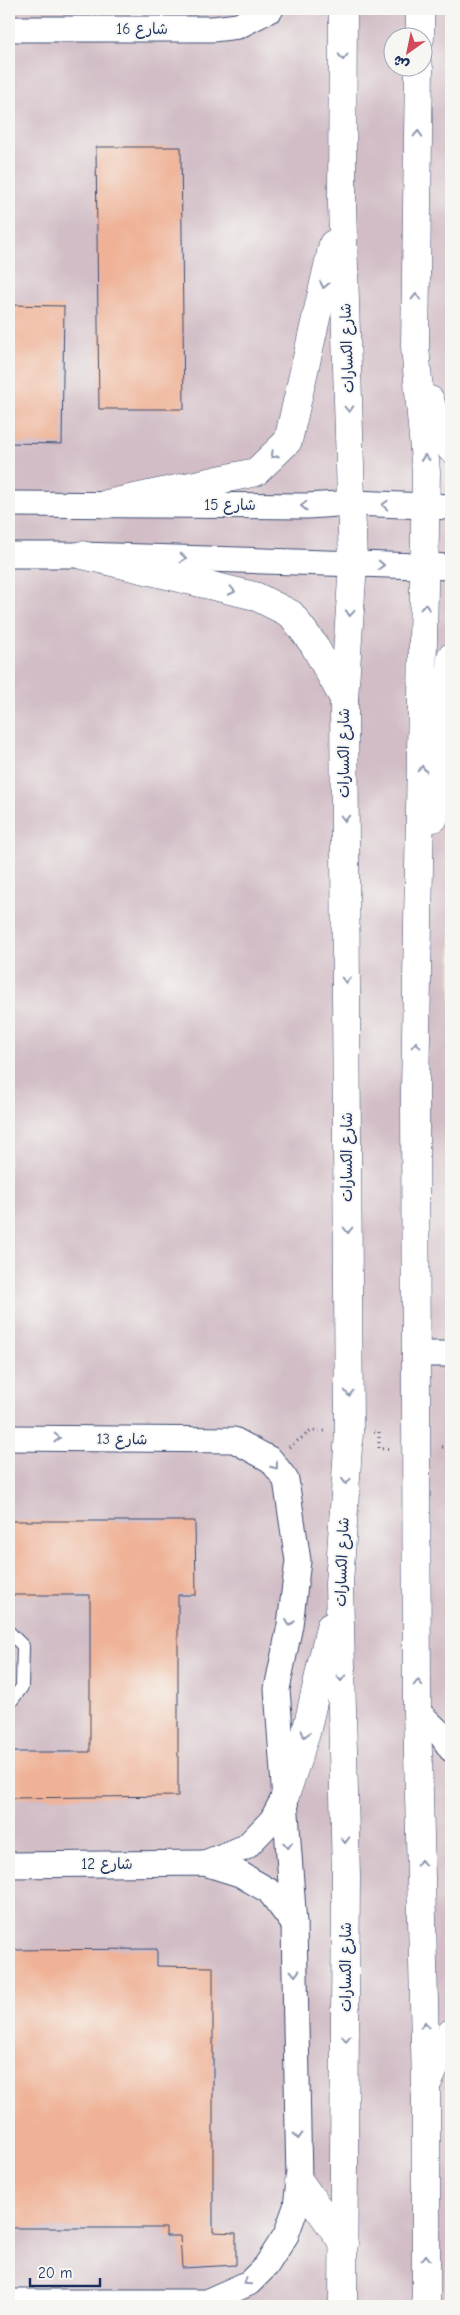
<svg xmlns="http://www.w3.org/2000/svg" width="460" height="2315" font-family="'Comic Neue','Playpen Sans Arabic',sans-serif">
	<style>
		.industrial { fill: #d2bdc6; fill-rule: evenodd }
		.building { fill: #efb297 }
		.lines { fill: none; stroke-linecap: round; stroke-linejoin: round }
		.lane-casing { stroke: #3b4b70; stroke-width: 14 }
		.street-casing { stroke: #3b4b70; stroke-width: 27 }
		.secondary-casing { stroke: #3b4b70; stroke-width: 29 }
		.path { stroke: #3b4b70; stroke-width: 3; stroke-dasharray: 1 4; stroke-linecap: butt }
		.lane { stroke: #fff; stroke-width: 12 }
		.street { stroke: #fff; stroke-width: 25 }
		.secondary { stroke: #fff; stroke-width: 28 }
		.oneway { stroke: #8d97ae }
		.labels { text-anchor: middle; dominant-baseline: central; stroke-width: 4; stroke-linejoin: round; paint-order: stroke }
		.street-label { font-size: 15px; fill: #1b2f5e; stroke: #f6f6f2 }
	</style>
	<rect width="100%" height="100%" fill="#f6f6f2"/>
	<filter id="ink" filterUnits="userSpaceOnUse"><feTurbulence type="fractalNoise" baseFrequency=".02" numOctaves="2"/><feDisplacementMap in="SourceGraphic" scale="10" xChannelSelector="R" yChannelSelector="G"/><feConvolveMatrix kernelMatrix="1 2 1 2 8 2 1 2 1" color-interpolation-filters="sRGB"/></filter>
	<filter id="wash" filterUnits="userSpaceOnUse"><feTurbulence type="fractalNoise" baseFrequency=".0096" numOctaves="4" result="noise"/><feDisplacementMap in="SourceGraphic" scale="20" xChannelSelector="R" yChannelSelector="G"/><feGaussianBlur stdDeviation="1.12" result="paint"/><feColorMatrix in="noise" values="0 0 0 0 0 0 0 0 0 0 0 0 0 0 0 0 0 1.4 0 .05"/><feComposite in="paint" operator="in"/></filter>
	<g filter="url(#wash)">
		<rect width="100%" height="100%" fill="#f1ead7"/>
		<path class="industrial" d="M9,9H451V2306H9ZM392,38H422V68H392Z"/>
		<g id="blocks">
			<g class="building">
				<polygon points="96,147 181,147 184,409 99,409"/>
				<polygon points="9,305 64,306 62,444 9,443"/>
				<polygon points="9,1521 195,1521 196,1595 178,1595 178,1796 9,1798 9,1752 90,1752 90,1595 9,1595"/>
				<polygon points="157,1949 157,1966 213,1967 213,2232 236,2233 236,2265 182,2268 180,2236 166,2236 166,2228 9,2228 9,1950"/>
			</g>
		</g>
	</g>
	<g filter="url(#ink)">
		<use href="#blocks" fill-opacity="0" stroke="#3b4b70" stroke-width="1"/>
		<g class="lines">
			<g class="lane-casing">
				<polyline id="lane" points="9,1632 23,1646 22,1687 9,1704"/>
			</g>
			<g class="street-casing">
				<g id="street">
					<polyline points="9,29 213,29 238,26 271,9"/>
					<polyline points="9,504 307,506 353,503 451,507"/>
					<polyline points="9,555 82,555 451,567"/>
					<polyline points="417,1354 451,1354"/>
					<polyline points="9,1438 234,1440 271,1460 286,1480 298,1561 290,1625 277,1689 294,1924 299,2181 296,2207 286,2235 266,2266 249,2283 206,2302 9,2302"/>
					<polyline points="417,1711 440,1733 451,1749"/>
					<polyline points="205,1863 246,1847 272,1820 285,1796"/>
					<polyline points="9,1865 205,1863 240,1874 269,1891 294,1924"/>
				</g>
			</g>
			<g class="secondary-casing">
				<g id="secondary">
					<polyline points="420,38 420,9"/>
					<polyline points="419,68 415,346 426,472 415,1093 417,1711 426,2086 426,2306"/>
					<polyline points="430,400 437,425 451,449"/>
					<polyline points="107,504 256,472 288,441 333,244"/>
					<polyline points="82,555 255,596 291,614 314,645 344,699"/>
					<polyline points="434,818 442,778 451,657"/>
					<polyline points="285,1796 306,1733 330,1627"/>
					<polyline points="429,2080 451,2033"/>
					<polyline points="299,2181 344,2244"/>
					<polyline points="343,2306 346,1877 339,1584 349,1432 344,699 353,564 342,203 343,9"/>
				</g>
			</g>
			<g class="path">
				<polyline points="374,1432 379,1432 379,1449 391,1448"/>
				<polyline points="289,1447 311,1431 325,1431"/>
				<polyline points="442,1447 451,1447"/>
			</g>
			<use href="#lane" class="lane"/>
			<use href="#street" class="street"/>
			<use href="#secondary" class="secondary"/>
		</g>
		<defs><path id="oneway-chevron" d="M-2-3.5L2.5 0L-2 3.5" fill="none" stroke-width="1.6" stroke-linecap="round" stroke-linejoin="round" transform="scale(1.25)"/></defs>
		<g class="oneway">
			<use href="#oneway-chevron" transform="translate(343 57) rotate(91)"/>
			<use href="#oneway-chevron" transform="translate(418 134) rotate(-89)"/>
			<use href="#oneway-chevron" transform="translate(324 285) rotate(102)"/>
			<use href="#oneway-chevron" transform="translate(416 297) rotate(-89)"/>
			<use href="#oneway-chevron" transform="translate(349 409) rotate(88)"/>
			<use href="#oneway-chevron" transform="translate(274 455) rotate(135)"/>
			<use href="#oneway-chevron" transform="translate(425 458) rotate(-95)"/>
			<use href="#oneway-chevron" transform="translate(385 505) rotate(-177)"/>
			<use href="#oneway-chevron" transform="translate(304 506) rotate(179)"/>
			<use href="#oneway-chevron" transform="translate(183 558) rotate(2)"/>
			<use href="#oneway-chevron" transform="translate(381 565) rotate(2)"/>
			<use href="#oneway-chevron" transform="translate(232 591) rotate(12)"/>
			<use href="#oneway-chevron" transform="translate(425 607) rotate(-89)"/>
			<use href="#oneway-chevron" transform="translate(350 613) rotate(94)"/>
			<use href="#oneway-chevron" transform="translate(422 769) rotate(-89)"/>
			<use href="#oneway-chevron" transform="translate(345 818) rotate(90)"/>
			<use href="#oneway-chevron" transform="translate(346 980) rotate(90)"/>
			<use href="#oneway-chevron" transform="translate(416 1045) rotate(-89)"/>
			<use href="#oneway-chevron" transform="translate(348 1230) rotate(90)"/>
			<use href="#oneway-chevron" transform="translate(349 1393) rotate(90)"/>
			<use href="#oneway-chevron" transform="translate(57 1438) rotate(1)"/>
			<use href="#oneway-chevron" transform="translate(275 1466) rotate(51)"/>
			<use href="#oneway-chevron" transform="translate(346 1481) rotate(94)"/>
			<use href="#oneway-chevron" transform="translate(290 1623) rotate(99)"/>
			<use href="#oneway-chevron" transform="translate(341 1678) rotate(89)"/>
			<use href="#oneway-chevron" transform="translate(418 1683) rotate(-90)"/>
			<use href="#oneway-chevron" transform="translate(305 1734) rotate(106)"/>
			<use href="#oneway-chevron" transform="translate(345 1840) rotate(89)"/>
			<use href="#oneway-chevron" transform="translate(288 1845) rotate(87)"/>
			<use href="#oneway-chevron" transform="translate(421 1863) rotate(-91)"/>
			<use href="#oneway-chevron" transform="translate(295 1973) rotate(89)"/>
			<use href="#oneway-chevron" transform="translate(425 2025) rotate(-91)"/>
			<use href="#oneway-chevron" transform="translate(346 2038) rotate(90)"/>
			<use href="#oneway-chevron" transform="translate(298 2136) rotate(89)"/>
			<use href="#oneway-chevron" transform="translate(426 2258) rotate(-90)"/>
			<use href="#oneway-chevron" transform="translate(247 2282) rotate(146)"/>
		</g>
	</g>
	<g class="labels">
		<g class="street-label">
			<text x="142" y="29">شارع 16</text>
			<text transform="translate(347 348) rotate(-92)">شارع الكسارات</text>
			<text x="230" y="505">شارع 15</text>
			<text transform="translate(344 753) rotate(-90)">شارع الكسارات</text>
			<text transform="translate(347 1157) rotate(-90)">شارع الكسارات</text>
			<text transform="translate(122 1439) rotate(1)">شارع 13</text>
			<text transform="translate(342 1562) rotate(-88)">شارع الكسارات</text>
			<text x="107" y="1864">شارع 12</text>
			<text transform="translate(346 1967) rotate(-90)">شارع الكسارات</text>
		</g>
	</g>
	<rect width="460" height="2315" fill="none" stroke="#f6f6f2" stroke-width="30"/>
	<g transform="translate(408 52) rotate(213)"><circle r="24" fill="#f6f6f2" stroke="#9ea6b7"/>
	<path d="M0-4L9 19L0 12L-9 19Z" fill="#d1495b"/>
	<text y="-8" font-size="14" font-weight="bold" text-anchor="middle" fill="#1b2f5e">ش</text>
	</g>
	<path d="M30 2278v8h70v-8" fill="none" stroke="#1b2f5e" stroke-width="2.5"/>
	<text x="38" y="2278" font-size="15" fill="#1b2f5e" stroke="#f6f6f2" stroke-width="4" paint-order="stroke">20 m</text>
</svg>
